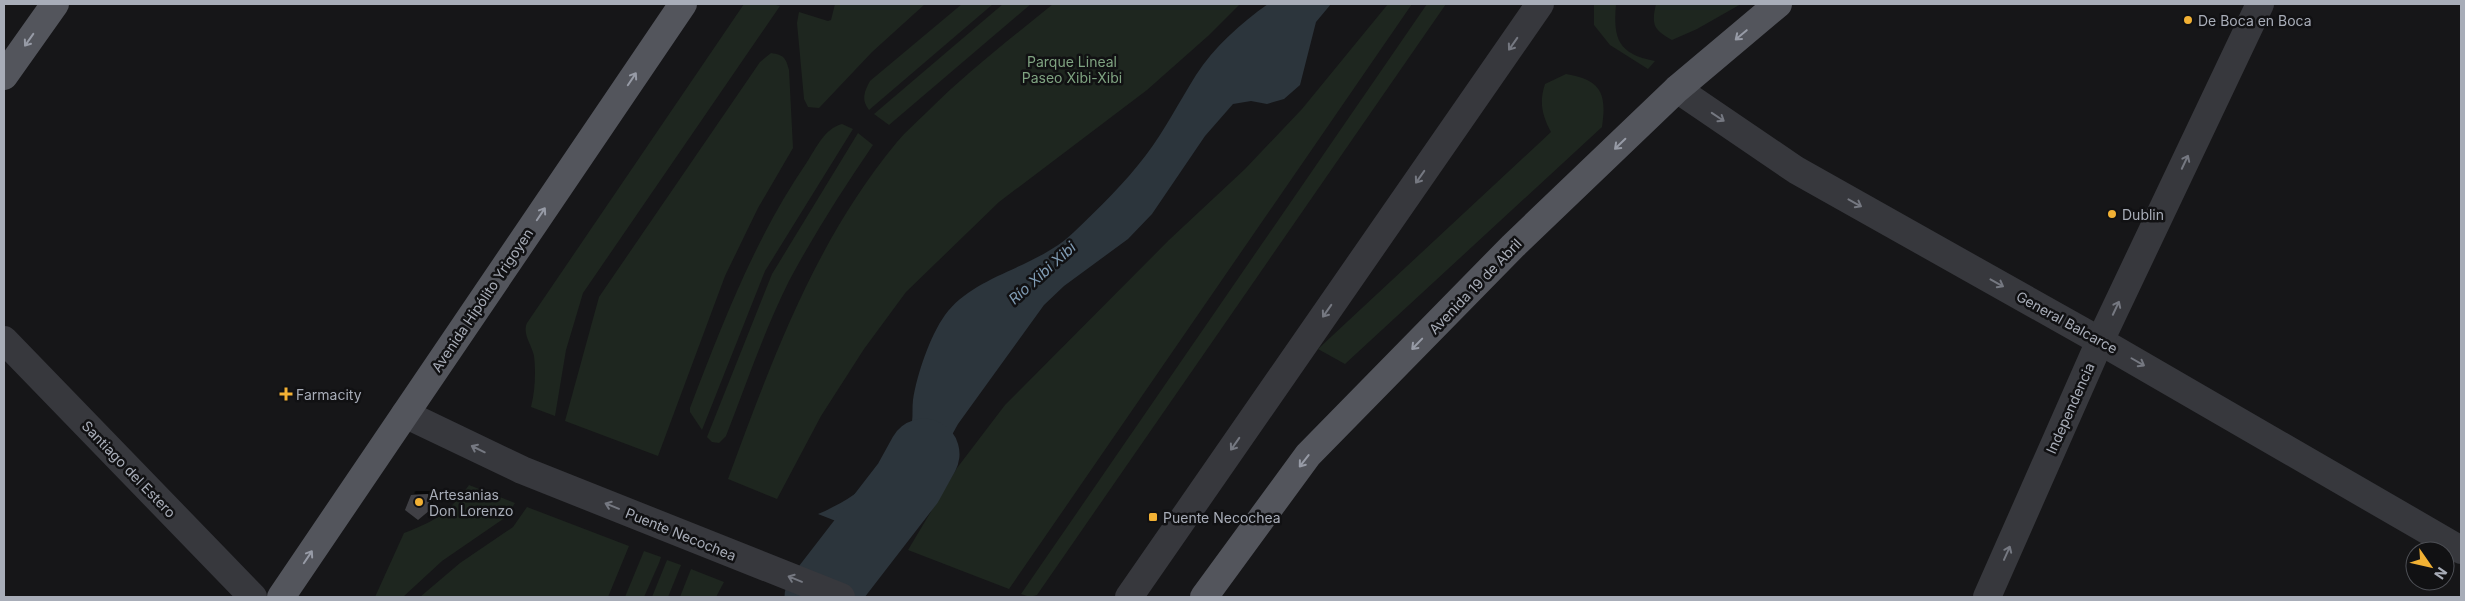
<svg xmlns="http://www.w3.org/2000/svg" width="2465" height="601" font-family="Inter,sans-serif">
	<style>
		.green { fill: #1e261f }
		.water { fill: #2c353c }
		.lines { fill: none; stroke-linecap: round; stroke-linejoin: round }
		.river { stroke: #2c353c; stroke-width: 71 }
		.building { fill: #404145; filter: url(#shadow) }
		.minor { stroke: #37383d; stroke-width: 28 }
		.major { stroke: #53555c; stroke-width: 28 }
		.oneway { stroke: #979ba6 }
		.oneway2 { stroke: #757881 }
		.poi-dot { fill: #f2b134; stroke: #111113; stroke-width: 2 }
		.labels { text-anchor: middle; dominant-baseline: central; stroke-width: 5; stroke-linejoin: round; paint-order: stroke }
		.poi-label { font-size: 14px; fill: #a8adb8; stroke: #111113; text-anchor: start }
		.park-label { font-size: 14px; fill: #7fa381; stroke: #111113 }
		.street-label { font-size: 14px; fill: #a8adb8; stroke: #111113 }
		.water-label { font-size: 15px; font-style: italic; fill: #7f9bb3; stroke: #111113 }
	</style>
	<defs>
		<filter id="shadow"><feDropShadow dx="4.5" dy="-4.5" stdDeviation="0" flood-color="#0009"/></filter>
	</defs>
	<rect width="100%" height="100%" fill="#161618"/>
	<g class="green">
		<path d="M744,4H772L780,6L583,293L566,350L555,416L531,407C535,392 536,372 534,356C532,345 522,334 527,323Z"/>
		<polygon points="835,4 925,4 872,52 819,108 808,107 804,99 797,23 799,12 828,21 831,20"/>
		<path d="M962,4H993L869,110C861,100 864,92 870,81Z"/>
		<polygon points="1003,4 1031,4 889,125 874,114"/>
		<path d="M1053,4H1240L1208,36L1147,90L999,202L906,292L864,349L821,416L777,499L728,479C772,360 815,241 897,142C906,131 917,122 927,112C966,73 1010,39 1053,4Z"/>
		<polygon points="1388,4 1412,4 1009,589 908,550 957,468 1005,405 1169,240 1245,169 1302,109"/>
		<polygon points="1427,4 1446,4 1037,595 1030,597 1021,594"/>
		<path d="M1594,4H1616C1613,39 1618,54 1655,61L1648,69L1610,45L1594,25Z"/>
		<path d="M1656,4H1741L1697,29L1672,40C1654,30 1651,25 1656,4Z"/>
		<path d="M771,53C784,55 786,58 789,70L793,148L758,208L725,276L658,456L565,421L599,297L760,62Z"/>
		<path d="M1566,74C1601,80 1607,93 1602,127L1345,364L1318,349L1551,132C1542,115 1539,102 1545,84Z"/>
		<path d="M842,124L853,129L765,271L702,430L690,412V408C723,322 755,238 807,162C817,147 824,129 842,124Z"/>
		<path d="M858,133L873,145C843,189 814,234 789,281C764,331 746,385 726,436L719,443L712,442L707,437L772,274Z"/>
		<path d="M469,485L515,503L506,517L442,561L403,597H375L404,533C436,521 449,512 469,485Z"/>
		<polygon points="527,507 629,546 608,597 420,597 460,563 513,527"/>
		<polygon points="644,551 661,557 659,563 644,597 625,597"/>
		<polygon points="667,560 681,565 668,597 652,597"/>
		<polygon points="691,569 724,582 716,597 680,597"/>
	</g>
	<path class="water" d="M1268,4H1331L1316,22L1300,85L1284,99L1267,104L1251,101L1233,104L1205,136L1152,214L1128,239L1064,286L1044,305L958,424L892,543L818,514C857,498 900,465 912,422C913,415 912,407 913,400C917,374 930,336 945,315C975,274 1036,269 1074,232C1099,208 1125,183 1146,155C1165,130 1179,102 1196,75C1214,47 1241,23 1268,4Z"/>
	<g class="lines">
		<polyline class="river" points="820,597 908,483 924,454"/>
	</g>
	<polygon class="building" points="428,494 430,510 418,520 405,510 411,495"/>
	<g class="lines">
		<g class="minor">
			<polyline points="1677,89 1796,170 2100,341 2461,550"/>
			<polyline points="4,340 253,597"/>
			<polyline points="405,414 522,470 841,597"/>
			<polyline points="1129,597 1540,4"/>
			<polyline points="1987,597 2100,341 2260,4"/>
		</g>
		<g class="major">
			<polyline points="4,76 55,4"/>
			<polyline points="281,597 683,4"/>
			<polyline points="1204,597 1308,455 1513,246 1677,89 1778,4"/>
		</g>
	</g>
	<defs><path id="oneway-shaft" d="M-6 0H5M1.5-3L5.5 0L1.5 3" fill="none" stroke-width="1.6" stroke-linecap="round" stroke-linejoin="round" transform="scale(1.25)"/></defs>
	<g class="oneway">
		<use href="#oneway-shaft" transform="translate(1741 35) rotate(140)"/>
		<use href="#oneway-shaft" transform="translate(29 40) rotate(125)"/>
		<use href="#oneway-shaft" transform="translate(632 79) rotate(-56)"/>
		<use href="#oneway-shaft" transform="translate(1620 144) rotate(136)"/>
		<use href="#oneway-shaft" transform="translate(541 214) rotate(-56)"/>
		<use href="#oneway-shaft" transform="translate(1417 344) rotate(134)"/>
		<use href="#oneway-shaft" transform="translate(1304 461) rotate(128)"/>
		<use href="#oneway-shaft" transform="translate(308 557) rotate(-56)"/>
	</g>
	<g class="oneway2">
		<use href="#oneway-shaft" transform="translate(1513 44) rotate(125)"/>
		<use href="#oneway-shaft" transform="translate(1718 117) rotate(34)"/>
		<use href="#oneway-shaft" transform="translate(2185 162) rotate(-65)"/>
		<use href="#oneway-shaft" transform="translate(1420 177) rotate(125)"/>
		<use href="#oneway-shaft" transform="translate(1855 203) rotate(29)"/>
		<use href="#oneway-shaft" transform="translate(1997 283) rotate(29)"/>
		<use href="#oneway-shaft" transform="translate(2116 308) rotate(-65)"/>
		<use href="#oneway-shaft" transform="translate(1327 311) rotate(125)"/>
		<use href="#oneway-shaft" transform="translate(2138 362) rotate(30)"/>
		<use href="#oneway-shaft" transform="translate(1235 444) rotate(125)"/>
		<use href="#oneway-shaft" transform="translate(478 449) rotate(-154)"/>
		<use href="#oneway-shaft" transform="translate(612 506) rotate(-158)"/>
		<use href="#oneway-shaft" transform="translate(2007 553) rotate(-66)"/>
		<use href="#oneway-shaft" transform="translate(795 579) rotate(-158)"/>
	</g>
	<g class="poi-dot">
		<circle cx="2188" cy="20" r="5"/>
		<circle cx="2112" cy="214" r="5"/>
		<path d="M283.5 386.5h5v5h5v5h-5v5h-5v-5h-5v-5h5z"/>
		<circle cx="419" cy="502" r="5"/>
		<rect x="1148" y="512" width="10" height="10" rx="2.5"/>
	</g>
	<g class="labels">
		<g class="poi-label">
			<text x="2198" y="20">De Boca en Boca</text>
			<text x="2122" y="214">Dublin</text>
			<text x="296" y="394">Farmacity</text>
			<text x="429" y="494">Artesanias<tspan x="429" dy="16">Don Lorenzo</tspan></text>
			<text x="1163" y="517">Puente Necochea</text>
		</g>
		<g class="park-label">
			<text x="1072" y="61">Parque Lineal<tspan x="1072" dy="16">Paseo Xibi-Xibi</tspan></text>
		</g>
		<g class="street-label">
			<text transform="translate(1475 286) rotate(-46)">Avenida 19 de Abril</text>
			<text transform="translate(482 300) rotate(-56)">Avenida Hipólito Yrigoyen</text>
			<text transform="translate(2067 322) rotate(29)">General Balcarce</text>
			<text transform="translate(2070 408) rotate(-66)">Independencia</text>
			<text transform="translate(129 469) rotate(46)">Santiago del Estero</text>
			<text transform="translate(681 534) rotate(22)">Puente Necochea</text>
		</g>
		<g class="water-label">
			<text transform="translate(1042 273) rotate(-42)">Río Xibi Xibi</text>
		</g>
	</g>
	<rect width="2465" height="601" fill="none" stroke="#a8adb8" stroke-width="10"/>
	<g transform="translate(2430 566) rotate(124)"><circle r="24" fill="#111113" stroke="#4d4f55"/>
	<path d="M0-4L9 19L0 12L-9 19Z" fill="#f2b134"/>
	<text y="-8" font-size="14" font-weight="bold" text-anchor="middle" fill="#a8adb8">N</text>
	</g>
</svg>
